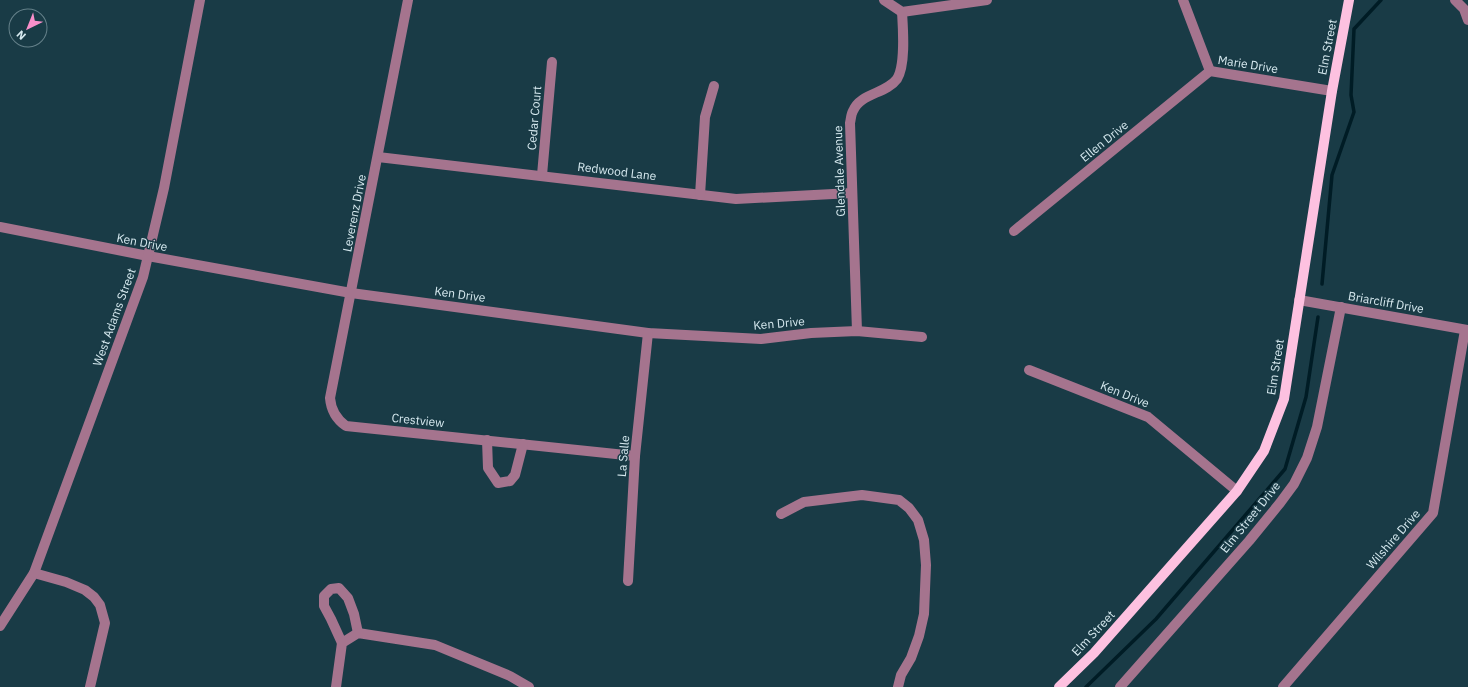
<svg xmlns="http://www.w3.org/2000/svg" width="1468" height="687" font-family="'IBM Plex Sans',sans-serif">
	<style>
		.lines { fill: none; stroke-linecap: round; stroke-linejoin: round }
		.stream { stroke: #001c25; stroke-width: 3.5 }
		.minor { stroke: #a5748e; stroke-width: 10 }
		.major { stroke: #fdc1e0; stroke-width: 10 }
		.labels { text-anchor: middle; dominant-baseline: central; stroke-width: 3; stroke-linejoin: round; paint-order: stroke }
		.street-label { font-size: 12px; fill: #d7eaf0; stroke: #193b46 }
	</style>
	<rect width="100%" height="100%" fill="#193b46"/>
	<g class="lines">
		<g class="stream">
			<polyline points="1322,284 1332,175 1354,112 1351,95 1354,29 1381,0"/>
			<polyline points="1086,687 1156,619 1285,469 1306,397 1318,317"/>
		</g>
		<g class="minor">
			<path d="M408,0L330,398C331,410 336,419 346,426L635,456"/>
			<polyline points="884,0 902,12 987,0"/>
			<polyline points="1183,0 1210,71"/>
			<polyline points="1455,0 1464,9 1468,20"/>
			<polyline points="1210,71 1332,91"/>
			<polyline points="378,157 736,199 852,193"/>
			<polyline points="542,175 552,62"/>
			<polyline points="700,195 705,117 714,86"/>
			<polyline points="0,227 148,256 351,293 648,333 761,339 811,333 857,331 922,337"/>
			<polyline points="1014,231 1210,71"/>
			<polyline points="1299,300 1468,330"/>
			<path d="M857,331L850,123C851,119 851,114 853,111C860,93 886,94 897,79C906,65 903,29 902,12"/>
			<polyline points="1029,370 1148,417 1237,491"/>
			<polyline points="487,440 488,468 498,483 510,481 515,475 523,444"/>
			<polyline points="781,514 804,502 862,495 899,500 909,508 918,520 924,540 926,565 924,614 919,636 911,658 901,675 898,687"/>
			<polyline points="34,573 66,582 85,590 94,597 100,605 105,623 90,687"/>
			<polyline points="628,581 635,456 648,333"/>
			<polyline points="0,626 34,573 143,277 164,188 200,0"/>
			<polyline points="342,643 331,619 324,606 324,596 331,589 339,588 348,598 354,614 358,633"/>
			<polyline points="336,687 342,643 358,633 435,645 510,676 529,687"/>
			<polyline points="1120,687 1249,541 1280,503 1294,484 1307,458 1317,427 1341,307"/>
			<polyline points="1283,687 1433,513 1465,330"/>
		</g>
		<polyline class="major" points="1059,687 1094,653 1237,491 1264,451 1284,399 1332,91 1349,0"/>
	</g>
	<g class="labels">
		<g class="street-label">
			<text transform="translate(1327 47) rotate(-79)">Elm Street</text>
			<text transform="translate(1248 64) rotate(9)">Marie Drive</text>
			<text transform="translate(534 118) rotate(-85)">Cedar Court</text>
			<text transform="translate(1104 141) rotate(-39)">Ellen Drive</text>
			<text transform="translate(617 171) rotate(7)">Redwood Lane</text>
			<text transform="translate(839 171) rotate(-92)">Glendale Avenue</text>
			<text transform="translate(354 213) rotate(-79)">Leverenz Drive</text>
			<text transform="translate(142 242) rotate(11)">Ken Drive</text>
			<text transform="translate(460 294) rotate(8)">Ken Drive</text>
			<text transform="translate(1386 302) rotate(10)">Briarcliff Drive</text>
			<text transform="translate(114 317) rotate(-70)">West Adams Street</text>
			<text transform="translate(779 323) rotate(-5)">Ken Drive</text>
			<text transform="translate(1275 367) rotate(-81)">Elm Street</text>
			<text transform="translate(1125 394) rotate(22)">Ken Drive</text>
			<text transform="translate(418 420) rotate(6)">Crestview</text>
			<text transform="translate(623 456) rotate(-85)">La Salle</text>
			<text transform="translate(1250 517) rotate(-51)">Elm Street Drive</text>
			<text transform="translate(1393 539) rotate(-49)">Wilshire Drive</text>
			<text transform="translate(1093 633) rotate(-47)">Elm Street</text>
		</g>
	</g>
	<g transform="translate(28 28) rotate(223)"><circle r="19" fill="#193b46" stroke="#65818a"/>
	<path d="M0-3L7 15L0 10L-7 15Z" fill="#f98fca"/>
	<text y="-6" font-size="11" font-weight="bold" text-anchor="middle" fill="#d7eaf0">N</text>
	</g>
</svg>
